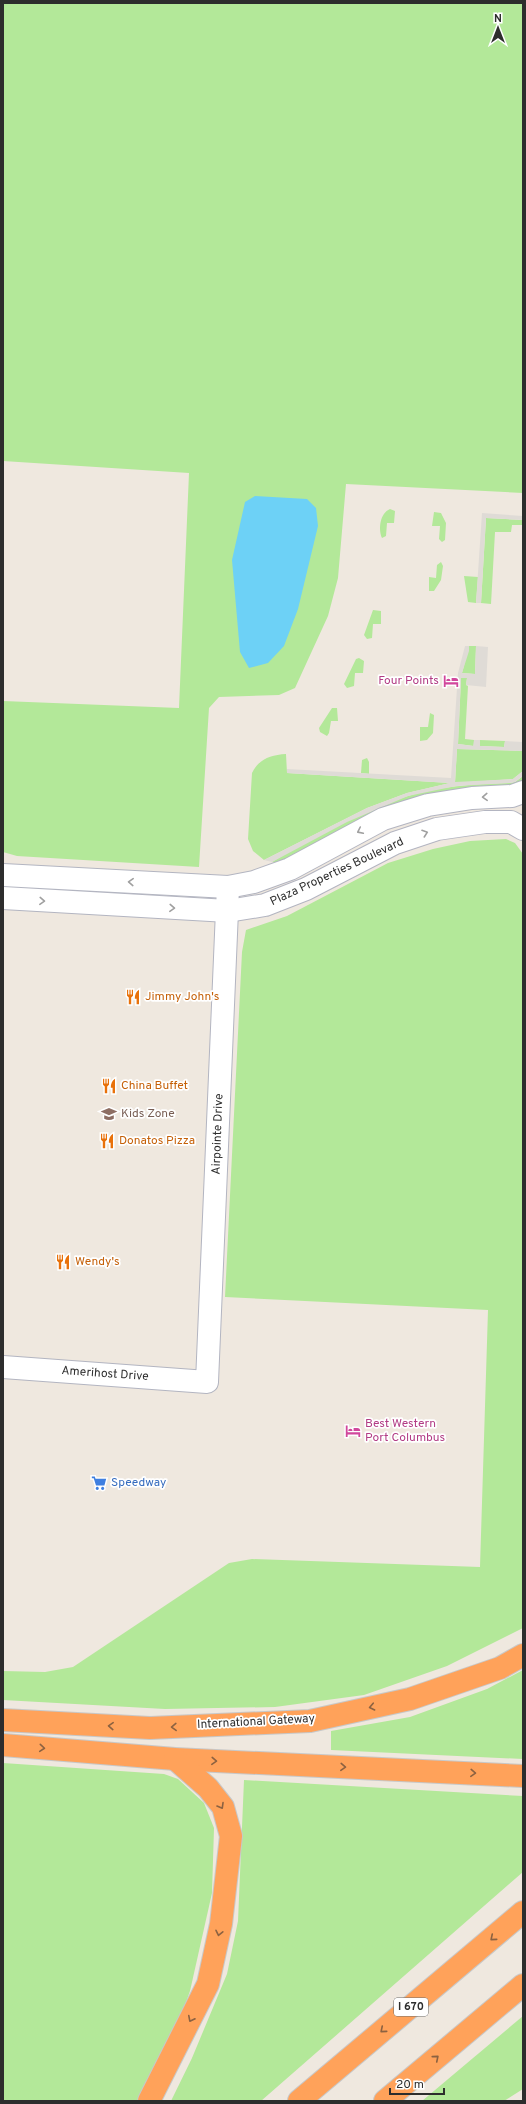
<svg xmlns="http://www.w3.org/2000/svg" width="526" height="2104" font-family="Overpass,sans-serif">
	<style>
		.green { fill: #b3e899 }
		.plaza { fill: #dfdbd6 }
		.water { fill: #6dd1f6 }
		.lines { fill: none; stroke-linecap: round; stroke-linejoin: round }
		.minor-casing { stroke: #b3b5c1; stroke-width: 24 }
		.highway-casing { stroke: #c8c8c8; stroke-width: 24 }
		.minor { stroke: #fff; stroke-width: 22 }
		.highway { stroke: #ffa25a; stroke-width: 22 }
		.oneway { stroke: #a0a0a0 }
		.oneway2 { stroke: #8c6241 }
		.labels { text-anchor: middle; dominant-baseline: central; stroke-width: 3.5; stroke-linejoin: round; paint-order: stroke }
		.shield { fill: #fff; stroke: #6c6c6c; stroke-width: 1 }
		.shield-label { font-size: 11px; font-weight: bold; fill: #2d2d2d }
		.hotel-label { font-size: 12px; fill: #b23c85; stroke: #fff; text-anchor: end }
		.street-label { font-size: 12px; fill: #2d2d2d; stroke: #fff }
		.food-label { font-size: 12px; fill: #c56008; stroke: #fff; text-anchor: start }
		.education-label { font-size: 12px; fill: #785e54; stroke: #fff; text-anchor: start }
		.shop-label { font-size: 12px; fill: #366cbe; stroke: #fff; text-anchor: start }
	</style>
	<rect width="100%" height="100%" fill="#efe8df"/>
	<g class="green">
		<polygon points="3,3 523,3 523,493 346,484 338,578 328,616 295,688 279,695 219,697 209,708 199,867 17,856 3,852 3,701 179,708 189,473 3,461"/>
		<path d="M390,509L395,511L394,523H387L386,536L382,538C378,529 380,513 390,509Z"/>
		<polygon points="434,512 441,513 446,523 445,540 442,542 439,539 440,526 432,526"/>
		<polygon points="486,518 523,520 523,525 512,525 511,532 495,532 491,604 481,603"/>
		<polygon points="441,562 443,566 441,580 434,591 429,591 429,577 436,578 437,565"/>
		<polygon points="464,576 478,577 476,603 468,602"/>
		<polygon points="373,610 381,611 381,624 373,624 372,638 367,639 364,635"/>
		<polygon points="469,646 476,646 475,674 462,673"/>
		<polygon points="359,658 364,661 363,673 355,673 354,686 347,688 344,684 356,659"/>
		<polygon points="461,678 467,678 466,685 468,686 465,739 474,740 474,746 458,744"/>
		<polygon points="332,708 337,708 338,721 331,721 329,733 327,736 320,732 319,728"/>
		<polygon points="430,713 434,715 433,733 427,740 420,741 420,727 428,727"/>
		<polygon points="480,740 505,741 504,747 480,746"/>
		<polygon points="457,749 523,751 523,771 513,779 455,783"/>
		<path d="M286,754L287,773L450,783L407,793L367,808L264,860L253,851L248,839L252,773C259,759 270,755 286,754Z"/>
		<polygon points="367,758 369,762 369,774 361,773 362,760"/>
		<path d="M523,776V785L278,863L272,862C319,833 382,799 436,789C461,785 485,783 510,783L515,782Z"/>
		<polygon points="506,839 515,843 523,854 523,1628 447,1666 364,1695 275,1707 165,1709 3,1700 3,1671 45,1672 73,1667 229,1563 252,1559 480,1567 488,1310 225,1297 242,952 246,930 287,916 388,863 433,849 470,841"/>
		<polygon points="523,1670 523,1759 331,1750 331,1731 410,1717 487,1689"/>
		<polygon points="3,1763 164,1774 178,1779 204,1803 214,1828 212,1893 190,1991 169,2050 140,2101 3,2101"/>
		<polygon points="244,1780 523,1796 523,1872 261,2101 171,2101 192,2058 227,1974 238,1921"/>
		<polygon points="523,2016 523,2089 504,2101 422,2101"/>
	</g>
	<g class="plaza">
		<polygon points="482,513 523,516 523,520 486,518 481,603 476,603"/>
		<polygon points="465,646 469,646 469,651 462,673 475,674 476,646 488,647 486,687 466,685 467,678 461,678 458,744 473,746 474,740 480,740 480,746 504,747 505,741 523,742 523,751 457,749 455,782 513,779 523,771 523,776 515,782 510,783 456,786 408,796 347,822 272,862 264,860 367,808 407,793 450,783 287,773 287,769 451,778 458,673"/>
	</g>
	<polygon class="water" points="255,496 307,499 316,508 318,526 298,609 284,646 268,663 249,668 240,652 232,560 245,502"/>
	<g class="lines">
		<g class="minor-casing">
			<g id="minor">
				<polyline points="3,875 228,887 254,882 290,869 383,819 428,805 472,798 512,796 523,792"/>
				<polyline points="3,898 228,911 265,905 306,889 395,843 437,829 485,822 511,822 523,829"/>
				<polyline points="3,1367 207,1382 228,887"/>
			</g>
		</g>
		<g class="highway-casing">
			<g id="highway">
				<polyline points="3,1720 150,1728 310,1721 410,1699 500,1668 523,1655"/>
				<polyline points="3,1745 175,1759 523,1776"/>
				<polyline points="149,2101 208,1984 221,1924 231,1836 223,1807 208,1788 175,1759"/>
				<polyline points="299,2101 523,1912"/>
				<polyline points="385,2101 523,1985"/>
			</g>
		</g>
		<use href="#minor" class="minor"/>
		<use href="#highway" class="highway"/>
	</g>
	<defs><path id="oneway-chevron" d="M-2-3.5L2.5 0L-2 3.5" fill="none" stroke-width="1.6" stroke-linecap="round" stroke-linejoin="round"/></defs>
	<g class="oneway">
		<use href="#oneway-chevron" transform="translate(485 797) rotate(177)"/>
		<use href="#oneway-chevron" transform="translate(360 831) rotate(154)"/>
		<use href="#oneway-chevron" transform="translate(425 833) rotate(-19)"/>
		<use href="#oneway-chevron" transform="translate(131 882) rotate(-177)"/>
		<use href="#oneway-chevron" transform="translate(42 901) rotate(3)"/>
		<use href="#oneway-chevron" transform="translate(172 908) rotate(3)"/>
	</g>
	<g class="oneway2">
		<use href="#oneway-chevron" transform="translate(372 1707) rotate(168)"/>
		<use href="#oneway-chevron" transform="translate(111 1726) rotate(-177)"/>
		<use href="#oneway-chevron" transform="translate(174 1727) rotate(178)"/>
		<use href="#oneway-chevron" transform="translate(42 1748) rotate(5)"/>
		<use href="#oneway-chevron" transform="translate(214 1761) rotate(3)"/>
		<use href="#oneway-chevron" transform="translate(343 1767) rotate(3)"/>
		<use href="#oneway-chevron" transform="translate(473 1773) rotate(3)"/>
		<use href="#oneway-chevron" transform="translate(221 1806) rotate(60)"/>
		<use href="#oneway-chevron" transform="translate(219 1933) rotate(102)"/>
		<use href="#oneway-chevron" transform="translate(493 1938) rotate(140)"/>
		<use href="#oneway-chevron" transform="translate(191 2019) rotate(117)"/>
		<use href="#oneway-chevron" transform="translate(383 2030) rotate(140)"/>
		<use href="#oneway-chevron" transform="translate(436 2058) rotate(-40)"/>
	</g>
	<defs>
		<g id="hotel-bare" transform="scale(1.2)"><path d="M-6-4.5h1.5V1H6V5H4.5V3h-9V5H-6ZM-4 0a1.8 1.8 0 1 1 3.6 0ZM.5 0V-2.5h3Q6-2.5 6 0Z" fill="#d1479c" stroke="#fff" stroke-width="2.5" paint-order="stroke"/></g>
		<g id="restaurant-bare" transform="scale(1.2)"><path d="M-5-6h1v4h1v-4h1v4h1v-4h1v5L-1.5 .5V6h-2V.5L-5-1ZM5-6V6H3V1.5H1.5Q1.5-4 5-6Z" fill="#e8710a" stroke="#fff" stroke-width="2.5" paint-order="stroke"/></g>
		<g id="school-bare" transform="scale(1.2)"><path d="M0-5L7-2L0 1L-7-2ZM-4 1L0 2.5L4 1V4Q0 6-4 4Z" fill="#8d6e63" stroke="#fff" stroke-width="2.5" paint-order="stroke"/></g>
		<g id="supermarket-bare" transform="scale(1.2)"><path d="M-6-5.5h2.5l.6 2H6L4.5 2H-2.5L-4.4-4H-6ZM-1.5 3.2a1.3 1.3 0 1 0 .1 0ZM3 3.2a1.3 1.3 0 1 0 .1 0Z" fill="#3f7fe0" stroke="#fff" stroke-width="2.5" paint-order="stroke"/></g>
	</defs>
	<g fill-rule="evenodd">
		<use href="#hotel-bare" x="451" y="681"/>
		<use href="#restaurant-bare" x="133" y="997"/>
		<use href="#restaurant-bare" x="109" y="1086"/>
		<use href="#school-bare" x="109" y="1114"/>
		<use href="#restaurant-bare" x="107" y="1141"/>
		<use href="#restaurant-bare" x="63" y="1262"/>
		<use href="#hotel-bare" x="353" y="1431"/>
		<use href="#supermarket-bare" x="99" y="1483"/>
	</g>
	<g class="labels">
		<rect class="shield" x="394" y="1998" width="34" height="18" rx="3"/>
		<g class="shield-label">
			<text x="411" y="2007">I 670</text>
		</g>
		<g class="hotel-label">
			<text x="439" y="681">Four Points</text>
			<text x="365" y="1424" text-anchor="start">Best Western<tspan x="365" dy="14">Port Columbus</tspan></text>
		</g>
		<g class="street-label">
			<text transform="translate(337 872) rotate(-25)">Plaza Properties Boulevard</text>
			<text transform="translate(218 1134) rotate(-88)">Airpointe Drive</text>
			<text transform="translate(105 1374) rotate(4)">Amerihost Drive</text>
			<text transform="translate(256 1722) rotate(-3)">International Gateway</text>
		</g>
		<g class="food-label">
			<text x="145" y="997">Jimmy John's</text>
			<text x="121" y="1086">China Buffet</text>
			<text x="119" y="1141">Donatos Pizza</text>
			<text x="75" y="1262">Wendy's</text>
		</g>
		<g class="education-label">
			<text x="121" y="1114">Kids Zone</text>
		</g>
		<g class="shop-label">
			<text x="111" y="1483">Speedway</text>
		</g>
	</g>
	<rect width="526" height="2104" fill="none" stroke="#2d2d2d" stroke-width="8"/>
	<g transform="translate(498 28)" stroke="#ffffff" stroke-width="3" paint-order="stroke">
	<path d="M0-3L7 15L0 10L-7 15Z" fill="#2d2d2d"/>
	<text y="-6" font-size="11" font-weight="bold" text-anchor="middle" fill="#2d2d2d">N</text>
	</g>
	<path d="M390 2088v6h54v-6" fill="none" stroke="#2d2d2d" stroke-width="2"/>
	<text x="396" y="2088" font-size="12" fill="#2d2d2d" stroke="#ffffff" stroke-width="3" paint-order="stroke">20 m</text>
</svg>
